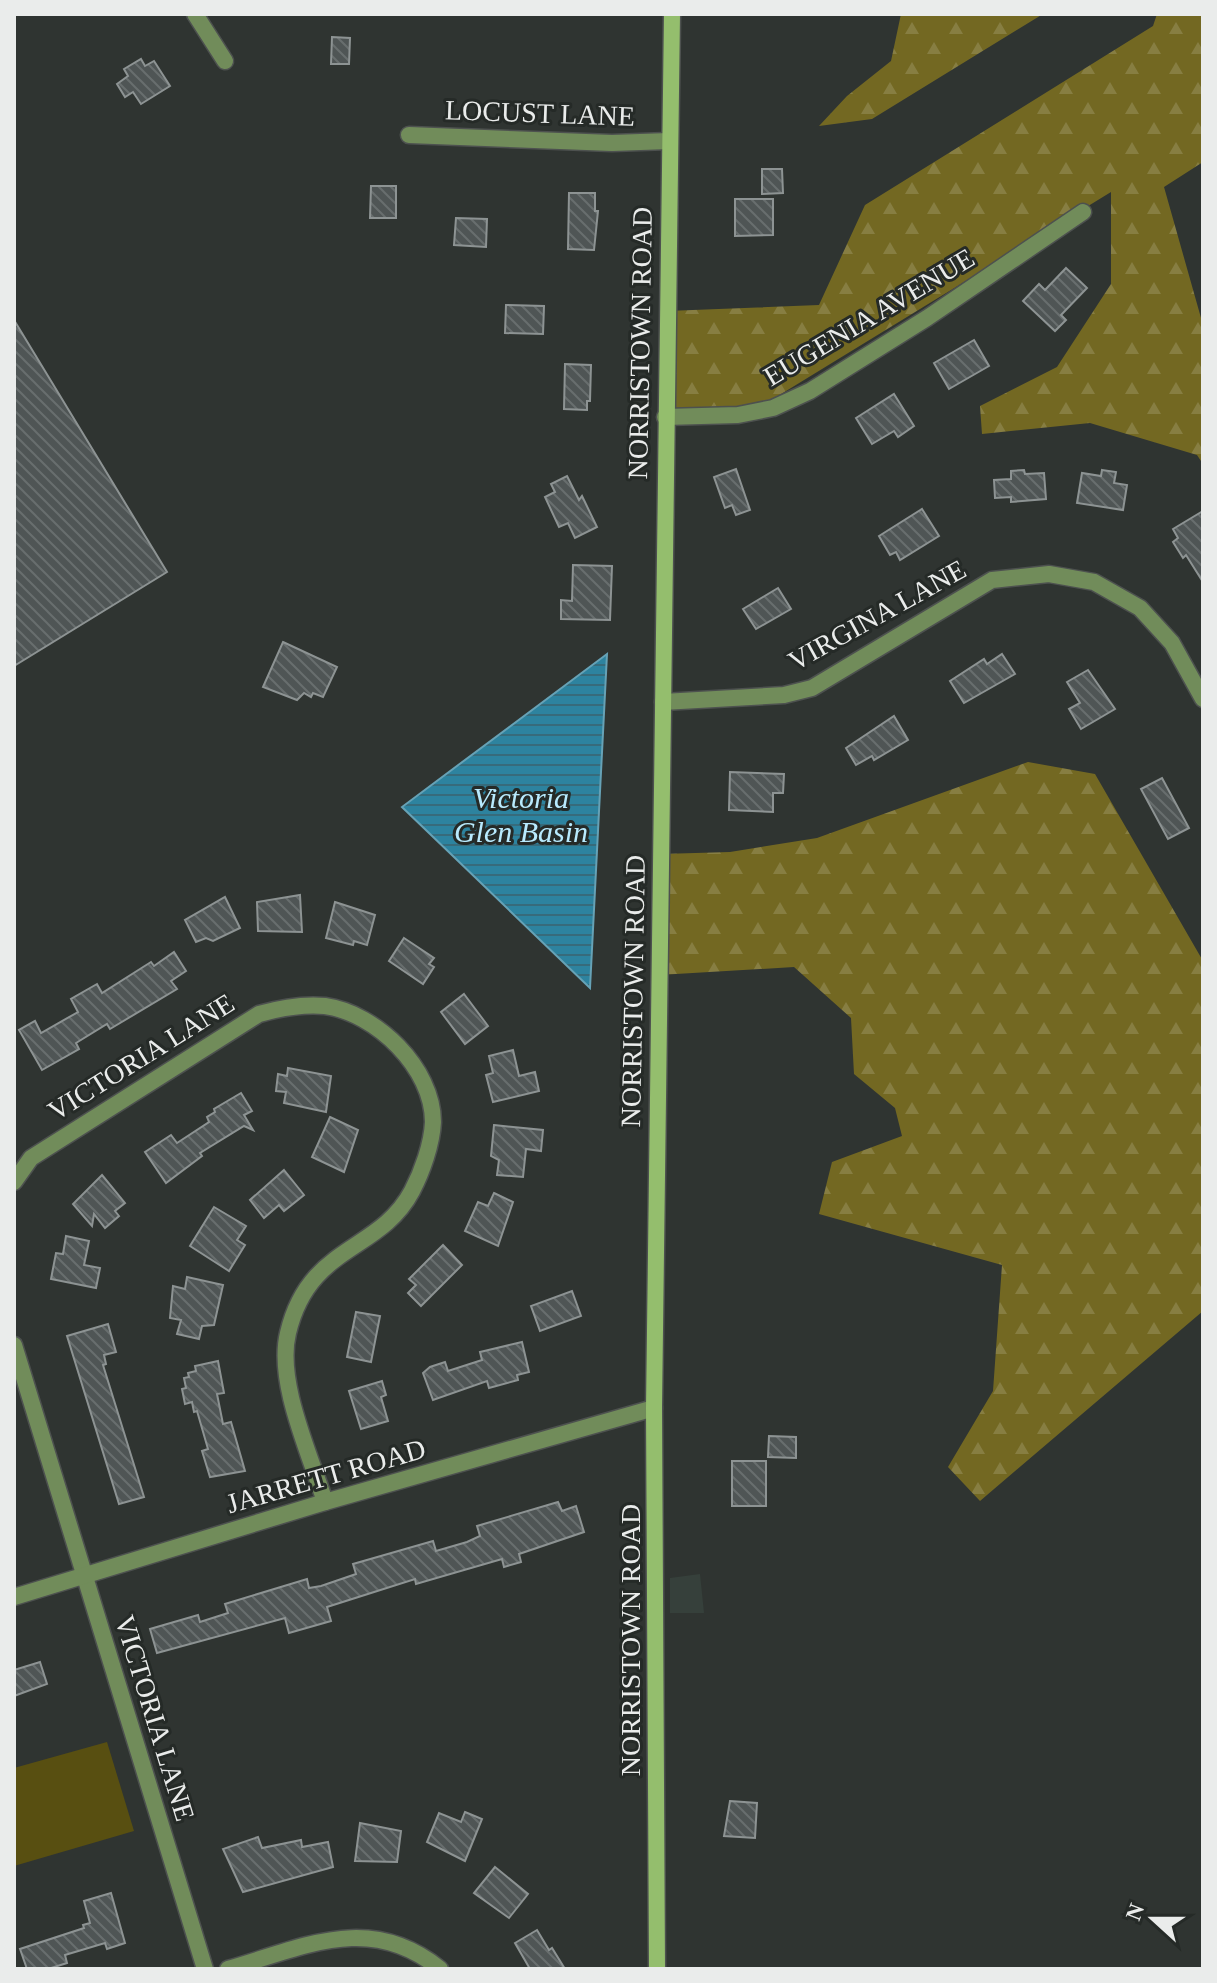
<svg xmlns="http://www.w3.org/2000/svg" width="1217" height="1983" font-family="'Times New Roman',serif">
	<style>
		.built { fill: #36403b }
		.forest { fill: url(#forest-firs) }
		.park { fill: #584f11 }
		.water { fill: url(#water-rules); stroke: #66a2b6; stroke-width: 2 }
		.building { fill: url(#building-back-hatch); stroke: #8d9393; stroke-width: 2 }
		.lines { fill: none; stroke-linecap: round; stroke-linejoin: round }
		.minor-casing { stroke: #4d514f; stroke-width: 19 }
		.secondary-casing { stroke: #4d514f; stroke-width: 19 }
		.minor { stroke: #718c5a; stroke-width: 16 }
		.secondary { stroke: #94be6d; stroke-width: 16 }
		.labels { text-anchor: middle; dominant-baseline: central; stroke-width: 6; stroke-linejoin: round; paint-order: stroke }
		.street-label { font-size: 28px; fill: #eaeceb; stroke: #252a27 }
		.water-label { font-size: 30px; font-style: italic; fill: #b8eafd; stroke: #252a27 }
	</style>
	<defs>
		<pattern id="forest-firs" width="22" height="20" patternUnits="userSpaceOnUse" patternTransform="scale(2)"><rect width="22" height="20" fill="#736822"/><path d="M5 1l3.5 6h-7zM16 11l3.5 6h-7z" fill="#877e42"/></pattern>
		<pattern id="water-rules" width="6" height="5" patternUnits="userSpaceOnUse" patternTransform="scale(2)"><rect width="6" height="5" fill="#2d839f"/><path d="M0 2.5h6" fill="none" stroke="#376b7b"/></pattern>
		<pattern id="building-back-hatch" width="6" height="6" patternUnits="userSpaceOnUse" patternTransform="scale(2)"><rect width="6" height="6" fill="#4f5555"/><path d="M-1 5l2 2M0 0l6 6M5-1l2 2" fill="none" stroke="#686e6e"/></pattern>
	</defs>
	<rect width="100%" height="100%" fill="#2f3431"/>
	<polygon class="built" points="700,1574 704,1613 670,1613 670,1578"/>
	<g class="forest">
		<polygon points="901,14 1043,14 872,119 819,126 847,96 891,61"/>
		<polygon points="1157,14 1203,14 1203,162 1164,187 1203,325 1203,464 1197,455 1090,423 982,434 980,406 1057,367 1111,284 1111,192 752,412 665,408 667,311 819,305 865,205 1153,26"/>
		<polygon points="1028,762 1095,774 1203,961 1203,1311 980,1501 948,1467 993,1391 1002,1265 819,1214 832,1162 902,1136 895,1108 854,1074 851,1018 794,967 659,975 661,854 730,852 817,838"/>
	</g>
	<polygon class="park" points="107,1742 134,1831 14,1866 14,1768"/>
	<polygon class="water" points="607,654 590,988 402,807"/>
	<g class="building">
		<polygon points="332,37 350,38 349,64 331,64"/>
		<polygon points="141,59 145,66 154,61 170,86 141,104 133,92 125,97 117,84 128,76 124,69"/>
		<polygon points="762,169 782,169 783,193 762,194"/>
		<polygon points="371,186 396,186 396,218 370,218"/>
		<polygon points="569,193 595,193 595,211 598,211 594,250 568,249"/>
		<polygon points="735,199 773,199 773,235 735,236"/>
		<polygon points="456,218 487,219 486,247 454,245"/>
		<polygon points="1066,268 1087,288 1061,315 1066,320 1055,331 1023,301 1039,284 1045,290"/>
		<polygon points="506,305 544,306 543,334 505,333"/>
		<polygon points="14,320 167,572 14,666"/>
		<polygon points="974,340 989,366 949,389 934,363"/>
		<polygon points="565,364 591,365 590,401 587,401 587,410 564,409"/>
		<polygon points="894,394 914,426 898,437 894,431 872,444 856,418"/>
		<polygon points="736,469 750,510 736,515 732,505 725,508 714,477"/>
		<polygon points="1024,470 1025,474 1044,473 1046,499 1011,502 1011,497 995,498 994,480 1011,479 1011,471"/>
		<polygon points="1102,470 1116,472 1114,483 1127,485 1123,510 1077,503 1082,473 1101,476"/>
		<polygon points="567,476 579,500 582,496 597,527 575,538 568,523 559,527 545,497 555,492 551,484"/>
		<polygon points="922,509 939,536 900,560 896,552 890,555 879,536"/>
		<polygon points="1203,511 1203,582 1186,555 1183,558 1173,542 1178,538 1173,529"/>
		<polygon points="573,565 612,566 610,620 561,619 561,600 572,601"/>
		<polygon points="778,588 791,609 756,629 743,609"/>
		<polygon points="283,642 337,667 323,697 313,693 311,697 304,693 297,700 263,687"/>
		<polygon points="1002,654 1015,674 964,703 950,681 984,659 987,664"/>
		<polygon points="1088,670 1115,709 1081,729 1069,709 1080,703 1067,682"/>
		<polygon points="894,716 908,740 874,760 872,756 856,765 846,748"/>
		<polygon points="730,772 784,774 783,793 773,793 773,812 729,810"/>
		<polygon points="1162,778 1189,828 1168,839 1141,789"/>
		<polygon points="300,895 302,932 258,931 257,902"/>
		<polygon points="225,897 240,928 213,941 206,938 196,942 185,920"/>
		<polygon points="335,902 375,915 367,945 354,941 353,945 326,938"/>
		<polygon points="404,938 434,958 429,964 434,967 423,984 389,961"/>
		<polygon points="174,952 186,971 171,981 177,989 110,1029 107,1024 76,1043 79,1049 42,1070 19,1030 35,1021 41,1033 78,1012 71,999 97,984 102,993 151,962 154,966"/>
		<polygon points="464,994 488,1026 465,1044 441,1012"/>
		<polygon points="513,1050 519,1076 535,1072 539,1091 493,1102 486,1075 493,1073 489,1056"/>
		<polygon points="288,1068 331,1076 326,1112 284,1103 286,1092 276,1091 278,1074 287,1076"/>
		<polygon points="241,1093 252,1111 244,1115 253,1130 244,1126 200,1153 202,1156 166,1183 145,1152 171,1135 177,1143 209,1122 207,1117 215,1112 214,1109"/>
		<polygon points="330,1117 358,1130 344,1172 312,1157"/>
		<polygon points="494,1125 543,1130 541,1151 526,1149 523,1177 497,1175 499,1160 491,1156"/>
		<polygon points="284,1170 304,1195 284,1211 279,1205 264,1218 250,1200"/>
		<polygon points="102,1175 125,1203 115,1211 119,1216 105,1228 94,1214 92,1226 73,1204"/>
		<polygon points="494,1193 513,1202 498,1246 465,1231 478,1202 488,1206"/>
		<polygon points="214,1207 246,1226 237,1240 245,1245 229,1271 190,1246"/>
		<polygon points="66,1236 89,1241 84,1265 100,1268 96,1288 51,1279 56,1253 63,1254"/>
		<polygon points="443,1245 462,1265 421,1306 408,1293 416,1285 409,1279"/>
		<polygon points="187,1277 223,1285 214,1325 202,1326 199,1339 177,1334 181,1320 170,1318 173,1286 185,1289"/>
		<polygon points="572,1291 581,1316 540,1331 531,1306"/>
		<polygon points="356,1312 380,1316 371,1362 347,1357"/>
		<polygon points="108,1324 116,1352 104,1355 106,1364 103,1365 144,1497 119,1504 67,1336"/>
		<polygon points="522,1342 529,1372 517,1375 518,1380 489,1388 487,1381 433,1400 423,1373 430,1367 445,1362 448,1371 482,1360 480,1352"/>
		<polygon points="218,1361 224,1393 217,1394 223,1424 231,1422 245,1471 210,1477 202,1451 208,1449 197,1411 194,1412 192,1402 185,1404 182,1389 186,1388 184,1378 189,1377 188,1373 196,1371 195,1366"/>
		<polygon points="382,1381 386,1395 381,1397 388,1421 361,1429 349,1391"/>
		<polygon points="769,1436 796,1437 796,1458 768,1457"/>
		<rect x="732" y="1461" width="34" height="45"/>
		<polygon points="558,1502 562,1511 576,1506 584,1532 519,1554 521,1562 504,1567 502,1559 416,1584 415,1579 327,1607 331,1621 289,1633 285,1618 157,1653 150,1629 198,1615 200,1622 228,1613 225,1604 307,1579 309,1588 321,1586 356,1574 353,1564 433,1541 436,1551 467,1542 480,1536 477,1526"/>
		<polygon points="40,1662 47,1684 14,1696 14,1670"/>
		<polygon points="730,1801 757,1803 755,1838 724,1836"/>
		<polygon points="465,1812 482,1819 465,1861 427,1842 439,1813 461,1822"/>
		<polygon points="360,1823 401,1831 397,1862 355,1861"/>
		<polygon points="258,1837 262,1848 301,1840 302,1847 328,1842 333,1867 243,1892 223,1849"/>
		<polygon points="495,1867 528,1894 509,1918 474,1893"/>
		<polygon points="111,1893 125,1943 107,1949 105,1943 65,1955 67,1963 48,1969 27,1969 20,1949 84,1928 83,1925 90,1923 84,1901"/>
		<polygon points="537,1930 549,1950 552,1948 565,1969 530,1969 515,1943"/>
	</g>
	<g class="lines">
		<g class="minor-casing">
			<g id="minor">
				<polyline points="195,14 225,61"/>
				<polyline points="409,135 612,143 669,141"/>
				<polyline points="665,417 738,415 773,408 810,391 927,318 1083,212"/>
				<polyline points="663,702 784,695 812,688 992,580 1049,574 1094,582 1140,608 1172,643 1203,699"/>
				<path d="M14,1182L31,1158L259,1014C280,1008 303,1004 325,1006C376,1013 433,1068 433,1122C432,1144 422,1172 412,1191C379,1253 309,1244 288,1333C276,1382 310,1454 325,1502"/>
				<polyline points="14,1345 205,1969"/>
				<polyline points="14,1597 325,1502 654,1408"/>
				<path d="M228,1969C304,1947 370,1912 440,1969"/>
			</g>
		</g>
		<g class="secondary-casing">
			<polyline id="secondary" points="657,1969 654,1408 672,14"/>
		</g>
		<use href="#minor" class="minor"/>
		<use href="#secondary" class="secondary"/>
	</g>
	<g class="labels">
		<g class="street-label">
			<text transform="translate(540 113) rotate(2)">LOCUST LANE</text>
			<text transform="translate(869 317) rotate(-31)">EUGENIA AVENUE</text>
			<text transform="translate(640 343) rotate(-89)">NORRISTOWN ROAD</text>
			<text transform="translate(877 615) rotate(-29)">VIRGINA LANE</text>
			<text transform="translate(633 991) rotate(-89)">NORRISTOWN ROAD</text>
			<text transform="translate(141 1057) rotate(-32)">VICTORIA LANE</text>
			<text transform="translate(326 1476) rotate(-16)">JARRETT ROAD</text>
			<text transform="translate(630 1640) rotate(-90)">NORRISTOWN ROAD</text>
			<text transform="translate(155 1718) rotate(73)">VICTORIA LANE</text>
		</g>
		<g class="water-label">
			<text x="521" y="797">Victoria<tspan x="521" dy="34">Glen Basin</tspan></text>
		</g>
	</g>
	<rect width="1217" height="1983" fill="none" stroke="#eaeceb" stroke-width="32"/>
	<g transform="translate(1153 1919) rotate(291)" stroke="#252a27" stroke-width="6" paint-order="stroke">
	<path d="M0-6L14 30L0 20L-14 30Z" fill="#eaeceb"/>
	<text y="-12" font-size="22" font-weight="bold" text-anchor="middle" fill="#eaeceb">N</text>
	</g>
</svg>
